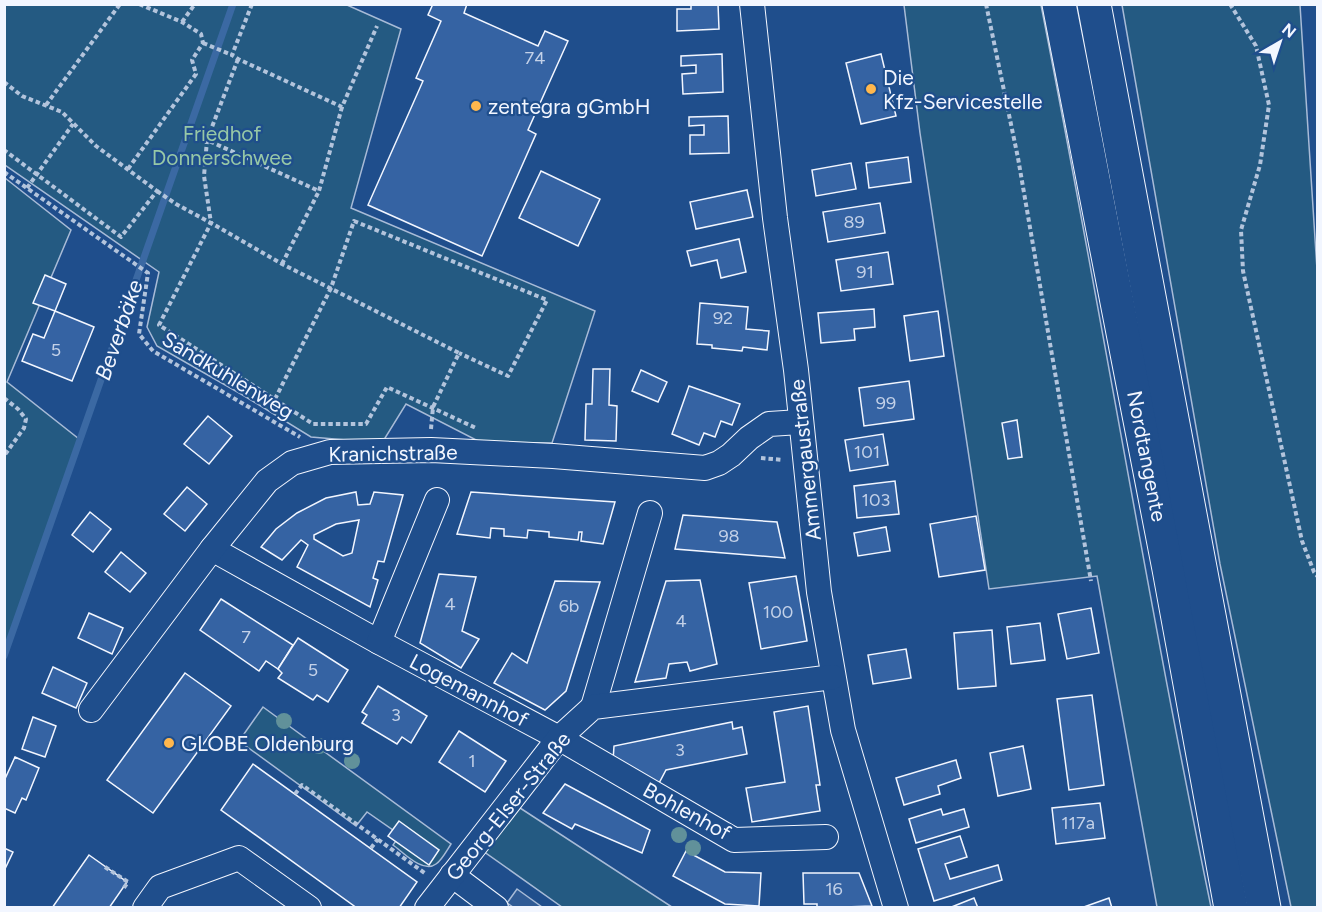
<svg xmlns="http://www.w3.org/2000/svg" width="1322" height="912" font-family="Figtree,sans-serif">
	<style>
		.green { fill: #245a82; stroke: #a8bbd7; stroke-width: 1.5 }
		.parking { fill: #305b95; stroke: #a8bbd7; stroke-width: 1.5 }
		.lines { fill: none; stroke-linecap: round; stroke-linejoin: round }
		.stream { stroke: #3b69a3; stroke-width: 7 }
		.building { fill: #3563a3; stroke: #f2f6ff; stroke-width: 1.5; fill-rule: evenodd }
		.minor-casing { stroke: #f2f6ff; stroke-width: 26 }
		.highway-casing { stroke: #f2f6ff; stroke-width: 35 }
		.path { stroke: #b3c4dc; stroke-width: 4; stroke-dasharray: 4.5 3; stroke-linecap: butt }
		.minor { stroke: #1f4e8c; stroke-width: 24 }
		.highway { stroke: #1f4e8c; stroke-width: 33 }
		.tree { fill: #61919a }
		.poi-dot { fill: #ffb74d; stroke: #1f4e8c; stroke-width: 2 }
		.labels { text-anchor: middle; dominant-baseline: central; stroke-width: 4.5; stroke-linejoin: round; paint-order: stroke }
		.number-label { font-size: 18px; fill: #c3d1e8 }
		.poi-label { font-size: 21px; fill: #f2f6ff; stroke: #1f4e8c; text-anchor: start }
		.park-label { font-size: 21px; fill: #97c8a6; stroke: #1f4e8c }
		.street-label { font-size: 21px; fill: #f2f6ff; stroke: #1f4e8c }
		.water-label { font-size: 22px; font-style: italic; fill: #f2f6ff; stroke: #1f4e8c }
	</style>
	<rect width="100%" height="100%" fill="#1f4e8c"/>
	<g class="green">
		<polygon points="4,5 347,5 401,29 351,208 595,311 552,443 480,442 406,404 382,443 311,437 241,394 157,346 147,327 159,272 5,165"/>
		<path d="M904,5H1041C1100,305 1149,608 1211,907H1157L1097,576L989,589L920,133Z"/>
		<polygon points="1122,5 1300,5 1318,285 1317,907 1291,907 1220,564"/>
		<polygon points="5,178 71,230 7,382 79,439 5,650"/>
		<path d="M263,707L451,844C447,850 442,860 436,864C423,874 403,852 393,845L400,835L367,812L356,826L239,741Z"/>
		<polygon points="517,806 672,907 562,907 483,851"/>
	</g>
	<polygon class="parking" points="517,889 542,907 513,907 507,903"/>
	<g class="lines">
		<polyline class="stream" points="4,656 233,4"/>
	</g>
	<g class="building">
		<polygon points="433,4 467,4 464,13 538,46 545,31 568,41 528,130 536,134 482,256 368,205 423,81 416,78 441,21 428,15"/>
		<polygon points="691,4 718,4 719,29 677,31 677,9 691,9"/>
		<polygon points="722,54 723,92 683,94 682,74 696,73 696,65 681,66 681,56"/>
		<polygon points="881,54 896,116 861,124 846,63"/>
		<polygon points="728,116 729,153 690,154 690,135 704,135 704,125 689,126 689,117"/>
		<polygon points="908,157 911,182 869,188 866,163"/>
		<polygon points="851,163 856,189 816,196 812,170"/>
		<polygon points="541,171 600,199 578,246 519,218"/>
		<polygon points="747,190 753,217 696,229 690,202"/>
		<polygon points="880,203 885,233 828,242 823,212"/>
		<polygon points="739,239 746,272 721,278 717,260 691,266 687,251"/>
		<polygon points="888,252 893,284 841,291 836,260"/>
		<polygon points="45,275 66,284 55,311 33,303"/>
		<polygon points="700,303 748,307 746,329 769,331 767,350 743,347 742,351 712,348 712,345 697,344"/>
		<polygon points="874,309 875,327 854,329 855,340 821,343 818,313"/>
		<polygon points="55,311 94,327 72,381 22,361 33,334 44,338"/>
		<polygon points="938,311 944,356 910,361 904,316"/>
		<polygon points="593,369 610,369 609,405 617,406 616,441 585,440 586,404 592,404"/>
		<polygon points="641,370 667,382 658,402 632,391"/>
		<polygon points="909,381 914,419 864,426 859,388"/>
		<polygon points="689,386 740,404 732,425 721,421 715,437 704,433 699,445 672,434"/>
		<polygon points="208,416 232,436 209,464 184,444"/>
		<polygon points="1017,420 1022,457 1008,459 1002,423"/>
		<polygon points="883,434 888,465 850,471 845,440"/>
		<polygon points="895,481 899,514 857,518 854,486"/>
		<polygon points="187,487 207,504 185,531 164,514"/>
		<path d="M356,492L358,505L370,504L374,492L403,495L384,562L378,561L373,578L378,580L370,607L297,567L308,545L301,540L282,560L261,547L276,529L297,513L326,498ZM359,520L352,553L343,556L314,539V535L336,524Z"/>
		<polygon points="471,492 512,495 615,502 603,544 581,541 582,532 579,532 578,540 549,537 549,532 528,530 527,538 504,536 504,529 491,528 490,538 457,534"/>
		<polygon points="90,512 111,529 93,552 72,535"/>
		<polygon points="683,515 777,522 785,558 675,549"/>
		<polygon points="976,516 985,570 939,577 930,524"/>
		<polygon points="886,527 890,551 858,556 854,533"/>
		<polygon points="121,552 146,573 130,592 105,572"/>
		<polygon points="439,574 476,577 462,631 479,639 461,668 420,643"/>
		<polygon points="796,576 807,641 761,649 749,583"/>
		<polygon points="700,580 717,664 690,671 687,662 669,664 666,678 635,682 666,581"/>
		<polygon points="555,581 600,582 566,691 545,710 494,683 512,653 527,663"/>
		<polygon points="221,599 293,645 278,669 266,661 259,671 200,630"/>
		<polygon points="1091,608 1099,653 1067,659 1058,614"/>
		<polygon points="89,613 123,628 112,654 78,638"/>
		<polygon points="1040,623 1045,660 1011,664 1007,627"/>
		<polygon points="992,630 996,686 958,689 954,633"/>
		<polygon points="298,638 348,670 328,702 317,695 313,700 278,678 282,673 278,669"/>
		<polygon points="906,649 911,678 873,684 868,655"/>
		<polygon points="53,667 87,683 76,708 42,693"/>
		<polygon points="185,673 231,706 153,813 107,780"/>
		<polygon points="378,686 427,716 411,743 402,737 397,744 362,723 367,715 362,712"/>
		<polygon points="1092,695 1104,785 1069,790 1057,699"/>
		<polygon points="808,706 820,785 816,785 820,811 752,822 746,788 785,782 774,712"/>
		<polygon points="33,717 56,726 45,757 22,749"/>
		<polygon points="732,722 733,729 742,727 747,754 666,770 658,785 613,761 614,746"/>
		<polygon points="459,731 506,761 485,792 439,762"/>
		<polygon points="1023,746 1031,789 998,796 990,753"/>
		<polygon points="15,757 39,768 26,800 22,798 15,813 4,808 4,781"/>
		<polygon points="956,760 961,778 938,786 940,794 904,805 896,778"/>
		<polygon points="253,764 417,882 399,908 357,908 221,810"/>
		<polygon points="565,784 650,830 642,853 575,824 572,829 543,813"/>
		<polygon points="1100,803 1105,838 1056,844 1052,808"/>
		<polygon points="941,809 943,815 964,809 969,827 916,843 909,819"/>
		<polygon points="399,821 439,850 429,865 388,836"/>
		<polygon points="960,836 967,857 945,864 950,879 998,865 1002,880 934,901 918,849"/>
		<polygon points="4,848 13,852 4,871"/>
		<polygon points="686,851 725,872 761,873 759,906 725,904 673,876"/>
		<polygon points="89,855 127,882 109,908 52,908"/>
		<polygon points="803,873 859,873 872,906 817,908 817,904 804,904"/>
		<polygon points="974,898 978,908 949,908"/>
		<polygon points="1109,898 1112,908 1081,908"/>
	</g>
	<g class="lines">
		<g class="minor-casing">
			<g id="minor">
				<polyline points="752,4 775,218 796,370 819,592 843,730 896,908"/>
				<polyline points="212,549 379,642 559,738 734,840 826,837"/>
				<polyline points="379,642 437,500"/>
				<polyline points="593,707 650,513"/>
				<polyline points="91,710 212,549 267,481 292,463 330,452 431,450 553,456 705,468 719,463 731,455 749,438 769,424 800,422"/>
				<polyline points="452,875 496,908"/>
				<polyline points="145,908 160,887 239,858 309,908"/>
				<polyline points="427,908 559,738 593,707 833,677"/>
			</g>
		</g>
		<g class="highway-casing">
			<g id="highway">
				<polyline points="1059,4 1169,569 1231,908"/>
				<polyline points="1094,4 1264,908"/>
			</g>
		</g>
		<g class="path">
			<polyline points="252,4 232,55 238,59 342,107 377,26"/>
			<polyline points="986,4 1018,158 1091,581"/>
			<polyline points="1230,4 1256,46 1269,105 1260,165 1241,230 1243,271 1302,541 1314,572 1318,577"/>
			<polyline points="182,22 195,4"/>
			<polyline points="203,43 232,55"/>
			<polyline points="238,59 207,140 319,191 342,107"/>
			<polyline points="4,82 22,96 62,112 96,146 157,191 121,237 4,150"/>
			<polyline points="46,105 120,4"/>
			<polyline points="128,169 196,74 192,60 203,43 201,34 182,22 139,4"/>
			<polyline points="4,172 148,273 139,334 153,351 300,437"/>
			<polyline points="27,188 73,124"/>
			<polyline points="157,191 176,204 211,223 204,176 207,140"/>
			<polyline points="282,264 319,191"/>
			<polyline points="4,398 18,409 26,419 24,428 4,456"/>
			<polyline points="275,399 331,288 354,221 547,300 508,376 459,353"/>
			<polyline points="431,429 433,407 459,353 282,264 211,223 159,325 313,424 366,424 387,387 476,428"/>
			<polyline points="761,458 783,460"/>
			<polyline points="295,794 302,785 426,874"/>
			<polyline points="371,848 378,839"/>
			<polyline points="105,867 128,882 123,889"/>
		</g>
		<use href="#minor" class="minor"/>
		<use href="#highway" class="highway"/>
	</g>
	<g class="tree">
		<circle cx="284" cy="721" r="8"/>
		<circle cx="319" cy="746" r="8"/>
		<circle cx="352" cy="761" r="8"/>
		<circle cx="679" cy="835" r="8"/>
		<circle cx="693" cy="848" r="8"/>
	</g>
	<g class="poi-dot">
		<circle cx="871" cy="89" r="6"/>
		<circle cx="476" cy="106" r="6"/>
		<circle cx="169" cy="743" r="6"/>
	</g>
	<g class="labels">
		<g class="number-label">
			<text x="535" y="58">74</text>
			<text x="854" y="222">89</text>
			<text x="865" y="272">91</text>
			<text x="723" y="318">92</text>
			<text x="56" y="350">5</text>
			<text x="886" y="403">99</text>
			<text x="867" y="452">101</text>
			<text x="876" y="500">103</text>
			<text x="729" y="536">98</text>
			<text x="450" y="604">4</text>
			<text x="569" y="606">6b</text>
			<text x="778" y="612">100</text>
			<text x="681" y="621">4</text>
			<text x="246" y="637">7</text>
			<text x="313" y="670">5</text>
			<text x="396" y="715">3</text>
			<text x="680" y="750">3</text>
			<text x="472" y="761">1</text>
			<text x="1078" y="823">117a</text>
			<text x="834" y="889">16</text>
		</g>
		<g class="poi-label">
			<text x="883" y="77">Die<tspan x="883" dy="24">Kfz-Servicestelle</tspan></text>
			<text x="488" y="106">zentegra gGmbH</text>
			<text x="181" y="743">GLOBE Oldenburg</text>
		</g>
		<g class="park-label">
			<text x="222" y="133">Friedhof<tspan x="222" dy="24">Donnerschwee</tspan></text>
		</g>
		<g class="street-label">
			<text transform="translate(228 375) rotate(31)">Sandkuhlenweg</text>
			<text transform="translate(393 453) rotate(-1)">Kranichstraße</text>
			<text transform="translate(1147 456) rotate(79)">Nordtangente</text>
			<text transform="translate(805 460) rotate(-96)">Ammergaustraße</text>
			<text transform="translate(469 690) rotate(28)">Logemannhof</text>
			<text transform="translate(508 806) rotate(-51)">Georg-Elser-Straße</text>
			<text transform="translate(687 811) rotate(29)">Bohlenhof</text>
		</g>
		<g class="water-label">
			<text transform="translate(119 330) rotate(-71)">Beverbäke</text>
		</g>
	</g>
	<rect width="1322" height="912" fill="none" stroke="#f2f6ff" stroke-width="12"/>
	<g transform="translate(1280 42) rotate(39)" stroke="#1f4e8c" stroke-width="4.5" paint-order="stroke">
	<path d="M0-4.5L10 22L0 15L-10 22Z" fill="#f2f6ff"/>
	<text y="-9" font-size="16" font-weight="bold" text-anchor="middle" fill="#f2f6ff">N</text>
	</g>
</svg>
